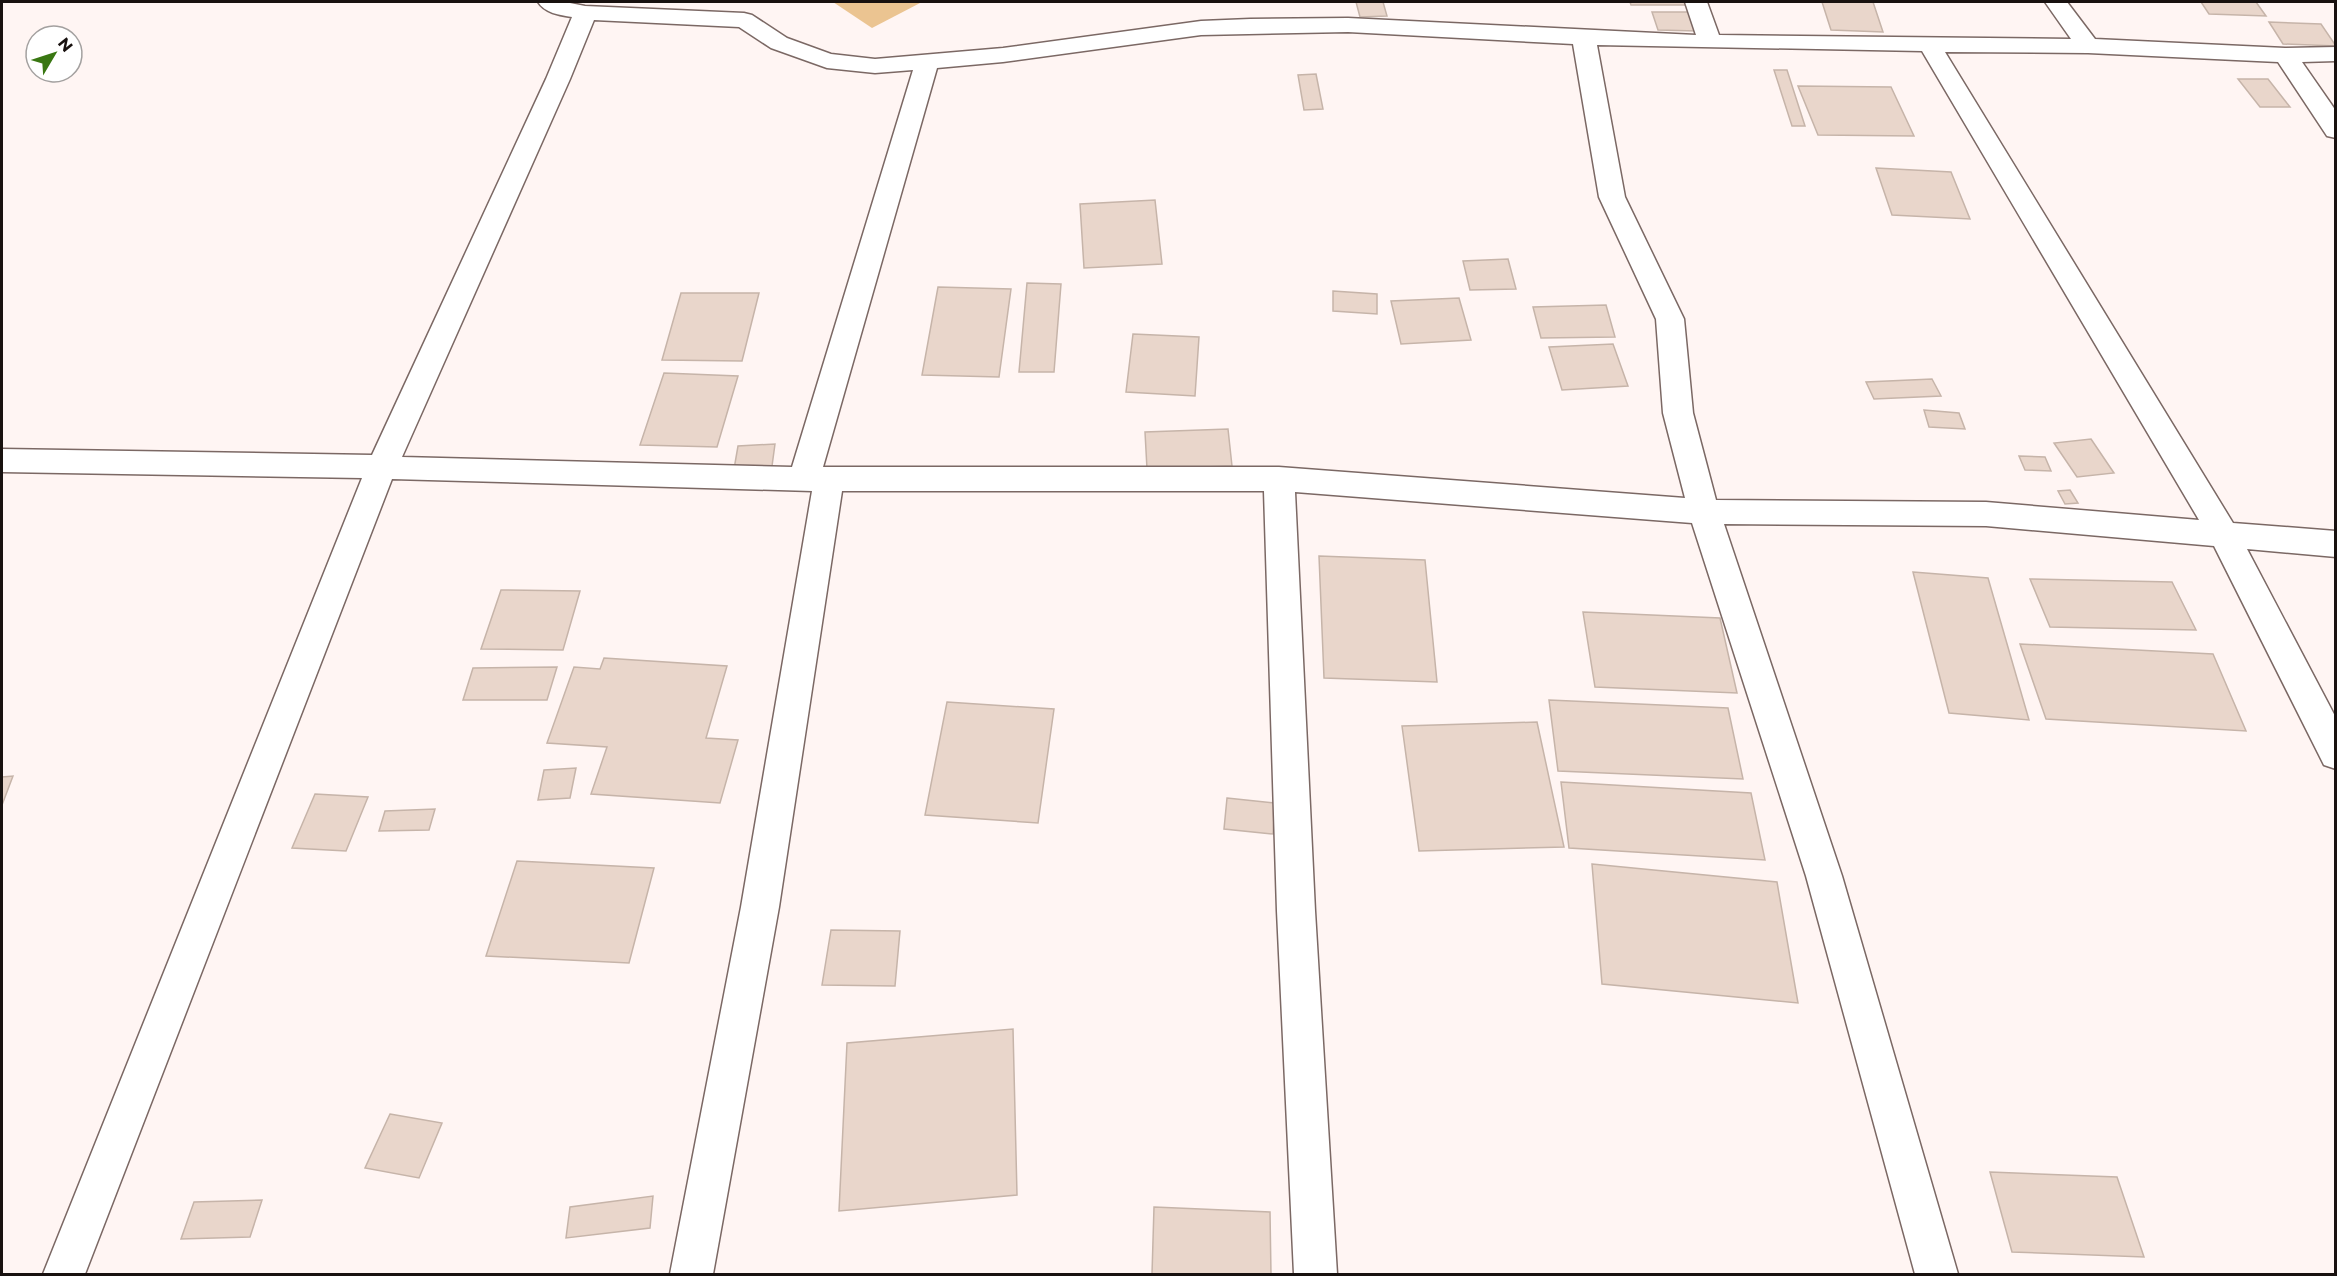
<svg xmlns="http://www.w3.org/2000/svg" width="2337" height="1276" font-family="Montserrat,sans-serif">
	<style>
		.green { fill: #ebc491 }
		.building { fill: #e9d6cb; stroke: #c6b4a9; stroke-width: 1.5 }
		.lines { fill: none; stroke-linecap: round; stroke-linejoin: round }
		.street-casing { stroke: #7b6864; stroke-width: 3 }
		.street { fill: #fff; fill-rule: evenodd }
	</style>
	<rect width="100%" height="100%" fill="#fff5f3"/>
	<polygon class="green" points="833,2 922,2 872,28"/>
	<g class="building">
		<polygon points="1356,2 1383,2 1387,16 1360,17"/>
		<polygon points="1630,2 1685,2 1686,5 1631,5"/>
		<polygon points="1822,2 1873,2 1883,32 1831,30"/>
		<polygon points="2201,2 2256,2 2266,16 2209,14"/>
		<polygon points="1652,12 1691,12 1697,31 1658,30"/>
		<polygon points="2269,22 2321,24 2336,46 2283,44"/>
		<polygon points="1774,70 1787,70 1805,126 1792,126"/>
		<polygon points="1316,74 1323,109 1304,110 1298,75"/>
		<polygon points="2238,79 2268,79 2290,107 2260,107"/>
		<polygon points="1798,86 1891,87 1914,136 1818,135"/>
		<polygon points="1876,168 1951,172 1970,219 1892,215"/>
		<polygon points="1155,200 1162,264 1084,268 1080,204"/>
		<polygon points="1508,259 1516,289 1470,290 1463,261"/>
		<polygon points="1027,283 1061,284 1054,372 1019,372"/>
		<polygon points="938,287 1011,289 999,377 922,375"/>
		<polygon points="1333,291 1377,294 1377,314 1333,311"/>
		<polygon points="681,293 759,293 742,361 662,360"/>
		<polygon points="1459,298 1471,340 1401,344 1391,301"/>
		<polygon points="1606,305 1615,337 1541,338 1533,307"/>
		<polygon points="1133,334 1199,337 1195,396 1126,392"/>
		<polygon points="1613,344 1628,386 1562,390 1549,347"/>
		<polygon points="664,373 738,376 717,447 640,445"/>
		<polygon points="1932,379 1941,396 1874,399 1866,382"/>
		<polygon points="1924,410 1959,413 1965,429 1929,427"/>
		<polygon points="1228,429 1232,466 1147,469 1145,432"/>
		<polygon points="2091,439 2114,473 2077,477 2054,443"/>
		<polygon points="775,444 772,466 734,469 738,446"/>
		<polygon points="2019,456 2045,457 2051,471 2025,470"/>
		<polygon points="2070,490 2078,503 2065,504 2058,491"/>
		<polygon points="1319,556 1425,560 1437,682 1324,678"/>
		<polygon points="1913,572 1988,578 2029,720 1949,713"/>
		<polygon points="2030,579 2172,582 2196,630 2050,627"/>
		<polygon points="501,590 580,591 563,650 481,649"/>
		<polygon points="1583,612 1720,618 1737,693 1595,687"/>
		<polygon points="2020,644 2213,654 2246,731 2046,719"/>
		<polygon points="604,658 727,666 706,738 738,740 720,803 591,794 607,747 547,743 574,667 600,669"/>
		<polygon points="557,667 547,700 463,700 473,668"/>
		<polygon points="1549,700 1728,708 1743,779 1558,771"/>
		<polygon points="947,702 1054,709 1038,823 925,815"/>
		<polygon points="1537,722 1564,847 1419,851 1402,726"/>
		<polygon points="576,768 570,798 538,800 544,770"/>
		<polygon points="13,776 2,805 2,777"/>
		<polygon points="1561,782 1751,793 1765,860 1569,848"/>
		<polygon points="315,794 368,797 346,851 292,848"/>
		<polygon points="1227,798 1275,803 1273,834 1224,829"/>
		<polygon points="435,809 429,830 379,831 385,811"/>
		<polygon points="517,861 654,868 629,963 486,956"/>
		<polygon points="1592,864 1777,882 1798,1003 1602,984"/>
		<polygon points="831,930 900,931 895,986 822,985"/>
		<polygon points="1013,1029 1017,1195 839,1211 847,1043"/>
		<polygon points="390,1114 442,1123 419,1178 365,1168"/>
		<polygon points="1990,1172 2117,1177 2144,1257 2012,1252"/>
		<polygon points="653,1196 650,1228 566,1238 570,1207"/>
		<polygon points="262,1200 250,1237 181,1239 194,1202"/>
		<polygon points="1154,1207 1270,1212 1271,1274 1152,1274"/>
	</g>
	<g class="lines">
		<g class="street-casing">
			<path id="street" d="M538,2H565L585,6L744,13L752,15L787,38L831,54L875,59L1003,48L1201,21L1250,19L1348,18L1696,35L1685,2H1707L1719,35L2071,39L2045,2H2067L2095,39L2285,48L2336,47V61L2302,62L2336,111V138L2327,136L2278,62L2088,53L1945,52L2233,523L2336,531V557L2247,549L2336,718V769L2324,765L2214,546L1986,526L1724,524L1842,876L1958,1274H1915L1806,876L1692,523L1295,492L1315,911L1337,1274H1294L1277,911L1264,491H842L779,907L713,1274H670L741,907L812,491L392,479L85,1274H43L362,478L2,472V449L372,455L546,79L572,17C559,15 545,13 538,2ZM594,20L739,27L771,48L827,68L875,73L913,70L792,467L402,457L570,79ZM1348,32L1573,44L1599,197L1656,319L1663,413L1685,498L1279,467H823L937,68L1003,62L1201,35ZM1597,45L1922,51L2199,520L1986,502L1716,500L1693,413L1684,319L1625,197Z"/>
		</g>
		<use href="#street" class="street"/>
	</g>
	<rect width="2337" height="1276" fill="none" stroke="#18110f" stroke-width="6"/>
	<g transform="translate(54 54) rotate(51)"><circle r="28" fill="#ffffff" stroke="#a3a09f" stroke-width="1.5"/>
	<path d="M0-4.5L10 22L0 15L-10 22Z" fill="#397712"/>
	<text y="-9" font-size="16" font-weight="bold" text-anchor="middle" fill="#18110f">N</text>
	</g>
</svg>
